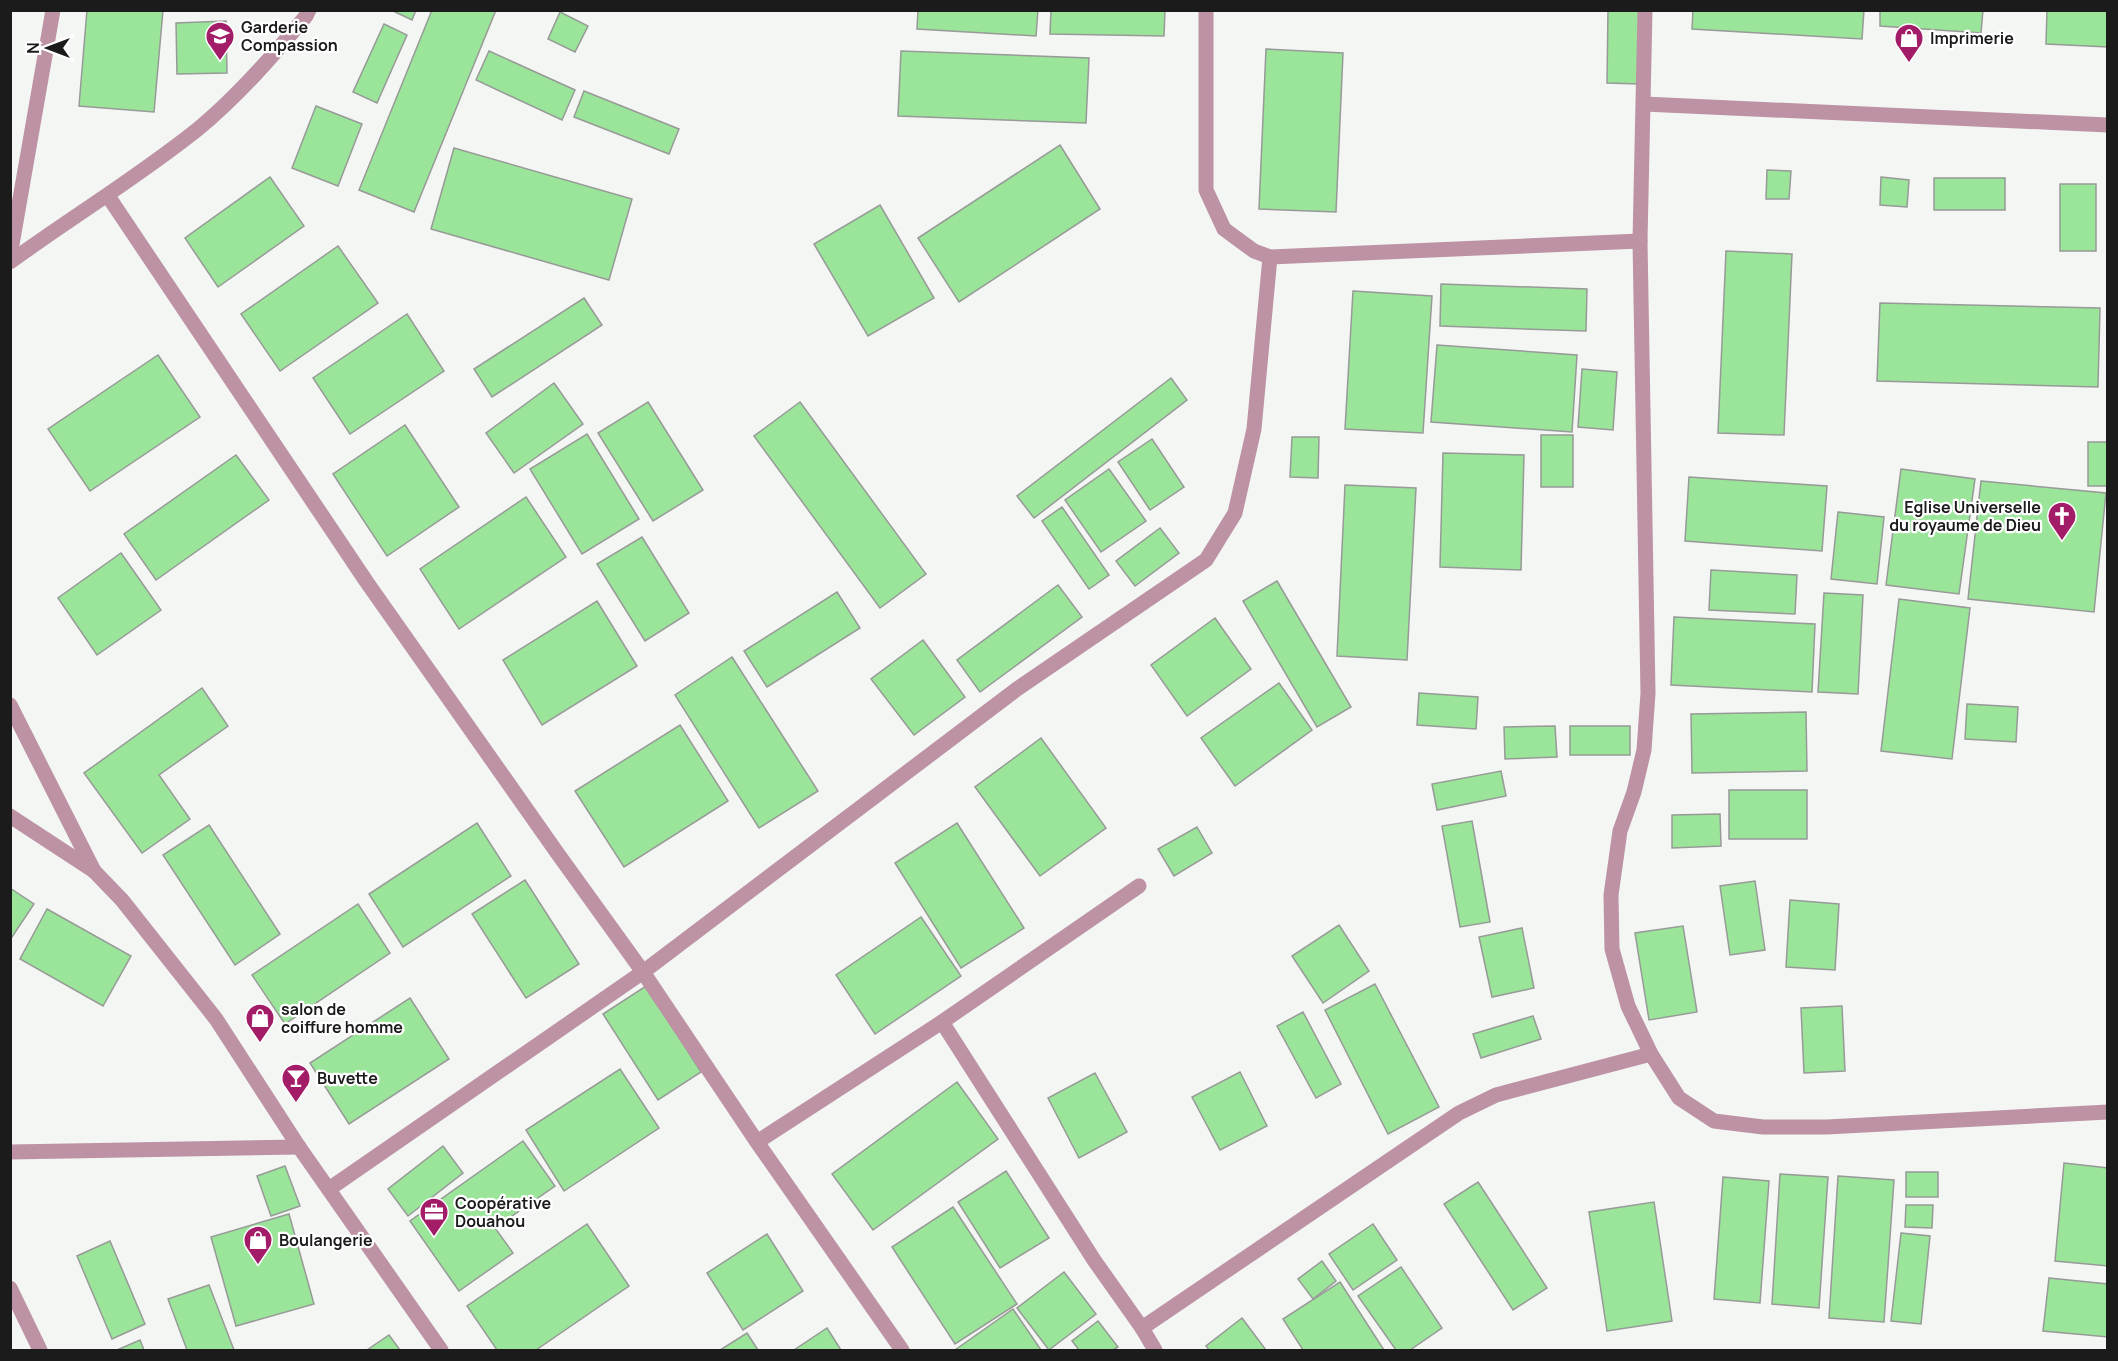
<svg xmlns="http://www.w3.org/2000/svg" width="2118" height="1361" font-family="Manrope,sans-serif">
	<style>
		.building { fill: #9be59a; stroke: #979a97; stroke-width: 1.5 }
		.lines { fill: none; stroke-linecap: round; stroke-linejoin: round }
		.minor { stroke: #bd92a4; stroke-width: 15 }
		.labels { text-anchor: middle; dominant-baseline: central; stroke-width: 4.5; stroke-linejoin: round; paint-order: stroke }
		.poi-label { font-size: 16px; font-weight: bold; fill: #1a1b1a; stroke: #fff; text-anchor: start }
	</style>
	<rect width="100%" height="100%" fill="#f3f6f3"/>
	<g class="building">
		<polygon points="87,10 163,10 154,112 79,106"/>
		<polygon points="391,10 416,10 412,20"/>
		<polygon points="432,10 496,10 414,212 359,190"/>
		<polygon points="918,10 1038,10 1036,36 917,29"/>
		<polygon points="1051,10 1165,10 1164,36 1050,34"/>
		<polygon points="1608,10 1642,10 1640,84 1607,83"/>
		<polygon points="1693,10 1864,10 1862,39 1692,29"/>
		<polygon points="1880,10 1983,10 1981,33 1880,26"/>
		<polygon points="2047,10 2108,10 2108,47 2046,44"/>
		<polygon points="560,12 588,26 575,52 548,39"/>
		<polygon points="226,21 227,73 177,74 176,23"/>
		<polygon points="384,24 407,35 377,103 353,92"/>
		<polygon points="1266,49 1343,53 1336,212 1259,209"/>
		<polygon points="489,51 575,90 562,120 476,80"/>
		<polygon points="901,51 1089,58 1086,123 898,116"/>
		<polygon points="584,91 679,129 669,154 574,117"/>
		<polygon points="316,106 362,124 338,186 292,168"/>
		<polygon points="1060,145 1100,209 959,302 918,238"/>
		<polygon points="454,148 632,199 609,280 431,229"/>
		<polygon points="1767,170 1791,171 1789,199 1766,199"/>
		<polygon points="270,177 304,226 218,287 185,238"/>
		<polygon points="1881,177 1909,180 1907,207 1880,205"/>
		<rect x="1934" y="178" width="71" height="32"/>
		<rect x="2060" y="184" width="36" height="67"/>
		<polygon points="880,205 934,298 868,336 814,244"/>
		<polygon points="338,246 378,303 280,371 241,314"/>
		<polygon points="1726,251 1792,254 1784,435 1718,433"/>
		<polygon points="1441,284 1587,289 1586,331 1440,326"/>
		<polygon points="1353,291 1432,296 1423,433 1345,429"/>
		<polygon points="584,298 602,325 492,397 474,369"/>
		<polygon points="1880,303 2100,308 2098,387 1877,381"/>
		<polygon points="407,314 444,371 350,434 313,378"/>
		<polygon points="1437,345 1577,355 1572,432 1431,422"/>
		<polygon points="158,355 200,417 90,491 48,429"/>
		<polygon points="1582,369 1617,372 1613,430 1578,427"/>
		<polygon points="1171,378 1187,400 1034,518 1017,496"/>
		<polygon points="554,383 583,424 514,473 486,433"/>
		<polygon points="648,402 703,490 653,521 598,433"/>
		<polygon points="800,402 926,574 880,608 754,436"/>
		<polygon points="405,425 459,507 387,556 333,474"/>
		<polygon points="587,434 639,519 582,554 530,469"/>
		<rect x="1541" y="435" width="32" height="52"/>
		<polygon points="1292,437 1319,437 1318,478 1290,477"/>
		<polygon points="1152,439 1184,487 1150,510 1118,462"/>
		<rect x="2088" y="442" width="20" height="44"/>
		<polygon points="1443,453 1524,455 1521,570 1440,567"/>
		<polygon points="236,455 269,500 156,580 124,534"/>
		<polygon points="1109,469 1146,521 1101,552 1065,500"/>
		<polygon points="1901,469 1975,479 1959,594 1886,585"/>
		<polygon points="1689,477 1827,486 1822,551 1685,541"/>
		<polygon points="1981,481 2106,493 2094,612 1968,599"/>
		<polygon points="1345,485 1416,488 1407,660 1337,656"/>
		<polygon points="526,497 566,557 459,629 420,569"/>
		<polygon points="1062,507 1109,575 1089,589 1042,521"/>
		<polygon points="1838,512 1884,517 1877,584 1831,579"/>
		<polygon points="1160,528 1179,553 1135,586 1116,561"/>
		<polygon points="642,537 689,613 645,641 597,564"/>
		<polygon points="121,553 161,610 97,655 58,598"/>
		<polygon points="1711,570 1797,575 1795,614 1709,610"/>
		<polygon points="1277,581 1351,707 1317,727 1243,601"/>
		<polygon points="1058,585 1082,617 980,692 957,660"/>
		<polygon points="837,592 860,628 767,687 744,651"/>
		<polygon points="1824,593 1863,595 1858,694 1818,692"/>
		<polygon points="1899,599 1970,608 1952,759 1881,751"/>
		<polygon points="597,601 637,666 542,725 503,660"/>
		<polygon points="1674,617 1815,624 1812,692 1671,685"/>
		<polygon points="1215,618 1251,669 1187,716 1151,665"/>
		<polygon points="923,640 965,697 914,735 871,679"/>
		<polygon points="732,657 818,791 759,828 675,695"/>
		<polygon points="1279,683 1312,730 1235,786 1201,738"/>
		<polygon points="202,688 228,726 159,775 190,819 142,853 84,773"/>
		<polygon points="1419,693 1478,697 1476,729 1417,725"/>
		<polygon points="1967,704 2018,707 2016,742 1965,739"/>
		<polygon points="1806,712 1807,771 1692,773 1691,714"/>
		<polygon points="680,725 728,801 624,867 575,791"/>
		<polygon points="1555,726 1557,757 1505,759 1504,727"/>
		<rect x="1570" y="726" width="60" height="29"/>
		<polygon points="1041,738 1106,828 1040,876 975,787"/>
		<polygon points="1501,771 1506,796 1437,810 1432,784"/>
		<rect x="1729" y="790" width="78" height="49"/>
		<polygon points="1720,814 1721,846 1672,848 1672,815"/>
		<polygon points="1472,821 1490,922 1460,927 1442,826"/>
		<polygon points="477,823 511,876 403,947 369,894"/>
		<polygon points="957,823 1024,928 961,968 895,863"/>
		<polygon points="209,825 280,934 235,965 163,855"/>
		<polygon points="1197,827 1212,853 1174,876 1158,849"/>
		<polygon points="525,880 579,964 526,998 472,914"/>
		<polygon points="1755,881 1765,950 1730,955 1720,886"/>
		<polygon points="10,888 34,904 10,940"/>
		<polygon points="1790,900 1839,904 1835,970 1786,967"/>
		<polygon points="358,904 390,953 285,1024 252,975"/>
		<polygon points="47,909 131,956 103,1006 20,959"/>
		<polygon points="921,917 961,976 875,1034 836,975"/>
		<polygon points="1339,925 1369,971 1323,1003 1292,956"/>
		<polygon points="1683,926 1697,1012 1649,1020 1635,933"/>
		<polygon points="1522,928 1534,988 1492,997 1479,937"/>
		<polygon points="1375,984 1439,1107 1388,1134 1325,1010"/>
		<polygon points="646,986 701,1072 658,1100 603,1014"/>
		<polygon points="410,998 449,1059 349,1124 310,1063"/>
		<polygon points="1842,1006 1845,1071 1804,1073 1801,1008"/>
		<polygon points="1303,1012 1341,1084 1316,1098 1277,1026"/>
		<polygon points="1533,1016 1541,1039 1481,1058 1473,1034"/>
		<polygon points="620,1069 659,1128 564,1191 526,1130"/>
		<polygon points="1240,1072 1267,1126 1220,1150 1192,1097"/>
		<polygon points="1095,1073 1127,1132 1079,1158 1048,1098"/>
		<polygon points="957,1082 998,1139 873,1230 832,1174"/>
		<polygon points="523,1141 555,1186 495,1228 513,1253 459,1291 410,1221"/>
		<polygon points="443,1146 463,1173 408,1216 388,1189"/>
		<polygon points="2064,1163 2108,1168 2108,1266 2055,1261"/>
		<polygon points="285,1166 300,1206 271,1216 257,1176"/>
		<polygon points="1006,1171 1049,1238 1000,1268 958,1202"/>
		<rect x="1906" y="1172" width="32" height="25"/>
		<polygon points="1780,1174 1828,1177 1819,1308 1772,1304"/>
		<polygon points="1838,1176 1894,1180 1884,1322 1829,1318"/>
		<polygon points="1723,1177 1769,1181 1760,1303 1714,1299"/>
		<polygon points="1478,1182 1547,1288 1513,1310 1444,1204"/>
		<polygon points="1654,1202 1672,1321 1607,1331 1589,1212"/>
		<polygon points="1906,1205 1933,1205 1932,1228 1905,1227"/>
		<polygon points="953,1207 1017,1304 955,1344 892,1247"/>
		<polygon points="289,1214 314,1304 236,1326 211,1237"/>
		<polygon points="587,1224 629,1286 536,1350 497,1350 467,1306"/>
		<polygon points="1373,1224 1397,1260 1353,1290 1329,1254"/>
		<polygon points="1901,1233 1930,1236 1921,1324 1891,1321"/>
		<polygon points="767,1234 803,1291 743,1330 707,1273"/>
		<polygon points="110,1241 145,1324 112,1339 77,1256"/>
		<polygon points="1322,1261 1336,1281 1313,1299 1298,1279"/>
		<polygon points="1401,1267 1442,1328 1410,1350 1396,1350 1358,1296"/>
		<polygon points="1064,1272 1096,1314 1049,1350 1017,1308"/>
		<polygon points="2049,1278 2108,1284 2108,1337 2043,1331"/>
		<polygon points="1340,1282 1384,1350 1303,1350 1283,1319"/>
		<polygon points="209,1285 234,1350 187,1350 168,1299"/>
		<polygon points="1013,1309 1041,1350 955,1350"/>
		<polygon points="1242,1318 1266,1350 1209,1350 1206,1346"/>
		<polygon points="1098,1321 1118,1347 1113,1350 1079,1350 1072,1341"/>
		<polygon points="827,1328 841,1350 794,1350"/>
		<polygon points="747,1333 758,1350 720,1350"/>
		<polygon points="389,1335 400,1350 367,1350"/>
		<polygon points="140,1340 144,1350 117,1350"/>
	</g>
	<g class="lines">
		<g class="minor">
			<polyline points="1206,10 1206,190 1224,229 1254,251 1270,257 1640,241"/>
			<polyline points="1645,10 1640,241 1648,693 1644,750 1634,792 1620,831 1611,895 1612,949 1628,1006 1651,1054 1679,1098 1714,1121 1763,1127 1827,1127 2108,1112"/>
			<polyline points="1644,104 2108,125"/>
			<polyline points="108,196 366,581 558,854 643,972 757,1142 902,1350"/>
			<polyline points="10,256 53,10"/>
			<path d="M10,262C72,217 138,177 198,129C238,96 273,56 306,16L309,10"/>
			<polyline points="10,705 94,871"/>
			<polyline points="10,816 94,871 122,900 216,1019 299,1147 441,1350"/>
			<polyline points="942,1022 1094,1260 1142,1328 1155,1350"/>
			<polyline points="757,1142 942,1022 1139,886"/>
			<polyline points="10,1152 299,1147"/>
			<polyline points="329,1189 643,972 1017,689 1206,560 1235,513 1254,429 1270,257"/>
			<polyline points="10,1288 40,1350"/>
			<polyline points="1142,1328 1459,1113 1496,1095 1651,1054"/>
		</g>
	</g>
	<defs>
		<g id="school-pin" transform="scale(1.5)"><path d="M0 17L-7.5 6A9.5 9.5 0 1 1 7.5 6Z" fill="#a31c68" stroke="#fff"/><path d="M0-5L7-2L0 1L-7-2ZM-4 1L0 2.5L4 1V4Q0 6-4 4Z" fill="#fff"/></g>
		<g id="shop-pin" transform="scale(1.5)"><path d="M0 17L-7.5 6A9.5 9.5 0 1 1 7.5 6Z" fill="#a31c68" stroke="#fff"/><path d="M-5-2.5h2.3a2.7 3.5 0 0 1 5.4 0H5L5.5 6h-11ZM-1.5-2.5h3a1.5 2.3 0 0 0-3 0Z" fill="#fff"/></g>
		<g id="church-pin" transform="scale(1.5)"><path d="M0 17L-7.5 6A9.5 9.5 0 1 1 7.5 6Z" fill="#a31c68" stroke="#fff"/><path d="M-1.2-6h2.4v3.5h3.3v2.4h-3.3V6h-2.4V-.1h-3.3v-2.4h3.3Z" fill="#fff"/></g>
		<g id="bar-pin" transform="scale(1.5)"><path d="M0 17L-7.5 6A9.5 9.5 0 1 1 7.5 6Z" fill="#a31c68" stroke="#fff"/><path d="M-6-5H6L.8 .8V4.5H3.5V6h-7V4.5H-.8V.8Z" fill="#fff"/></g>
		<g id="office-pin" transform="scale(1.5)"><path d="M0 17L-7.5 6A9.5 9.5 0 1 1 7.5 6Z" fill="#a31c68" stroke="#fff"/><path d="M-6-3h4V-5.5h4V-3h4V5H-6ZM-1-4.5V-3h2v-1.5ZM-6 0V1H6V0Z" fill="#fff"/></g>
	</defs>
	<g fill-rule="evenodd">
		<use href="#school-pin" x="220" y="36"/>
		<use href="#shop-pin" x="1909" y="38"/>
		<use href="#church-pin" x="2062" y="516"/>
		<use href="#shop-pin" x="260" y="1018"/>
		<use href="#bar-pin" x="296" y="1078"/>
		<use href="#office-pin" x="434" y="1212"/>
		<use href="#shop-pin" x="258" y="1240"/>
	</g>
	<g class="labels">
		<g class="poi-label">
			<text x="241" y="27">Garderie<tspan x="241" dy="18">Compassion</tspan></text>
			<text x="1930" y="38">Imprimerie</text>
			<text x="2041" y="507" text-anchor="end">Eglise Universelle<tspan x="2041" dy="18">du royaume de Dieu</tspan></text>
			<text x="281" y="1009">salon de<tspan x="281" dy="18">coiffure homme</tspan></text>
			<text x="317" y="1078">Buvette</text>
			<text x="455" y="1203">Coopérative<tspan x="455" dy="18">Douahou</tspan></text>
			<text x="279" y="1240">Boulangerie</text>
		</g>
	</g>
	<rect width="2118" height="1361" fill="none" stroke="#1a1b1a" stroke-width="24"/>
	<g transform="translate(48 48) rotate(270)" stroke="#ffffff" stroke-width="4.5" paint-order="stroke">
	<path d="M0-4.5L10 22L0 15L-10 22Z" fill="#1a1b1a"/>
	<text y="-9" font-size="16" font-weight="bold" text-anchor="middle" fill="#1a1b1a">N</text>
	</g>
</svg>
